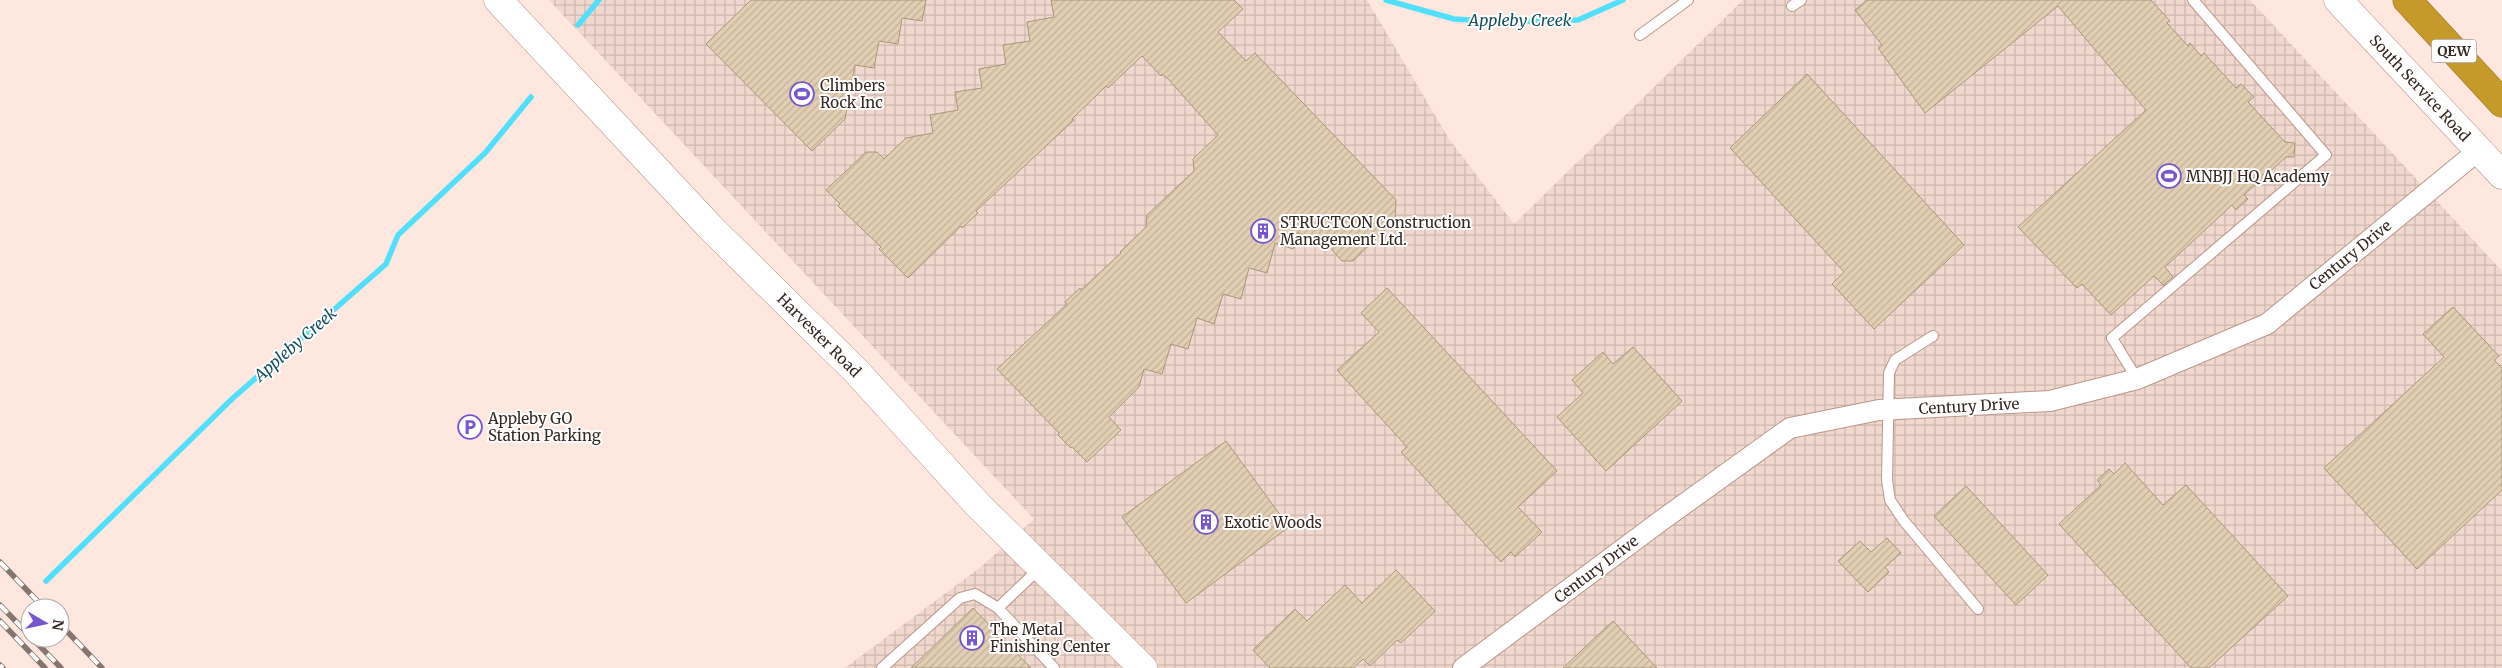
<svg xmlns="http://www.w3.org/2000/svg" width="2502" height="668" font-family="Merriweather,serif">
	<style>
		.industrial { fill: url(#industrial-grid) }
		.lines { fill: none; stroke-linecap: round; stroke-linejoin: round }
		.stream { stroke: #50e0fc; stroke-width: 5.5 }
		.building { fill: url(#building-hatch); stroke: #aa977c }
		.lane-casing { stroke: #b9988b; stroke-width: 12 }
		.street-casing { stroke: #b9988b; stroke-width: 22 }
		.secondary-casing { stroke: #b9988b; stroke-width: 29 }
		.highway-casing { stroke: #937128; stroke-width: 29 }
		.lane { stroke: #fff; stroke-width: 10 }
		.street { stroke: #fff; stroke-width: 20 }
		.secondary { stroke: #fff; stroke-width: 28 }
		.highway { stroke: #c6992b; stroke-width: 28 }
		.rail-casing { stroke: #86756e; stroke-width: 5.5 }
		.rail { stroke: #fff; stroke-width: 4; stroke-dasharray: 11; stroke-linecap: butt }
		.labels { text-anchor: middle; dominant-baseline: central; stroke-width: 4; stroke-linejoin: round; paint-order: stroke }
		.shield { fill: #fff; stroke: #726864; stroke-width: 1 }
		.shield-label { font-size: 14px; font-weight: bold; fill: #352822 }
		.poi-label { font-size: 15px; fill: #352822; stroke: #fff; text-anchor: start }
		.street-label { font-size: 15px; fill: #352822; stroke: #fff }
		.water-label { font-size: 16px; font-style: italic; fill: #114f5a; stroke: #fff }
	</style>
	<defs>
		<pattern id="industrial-grid" width="8" height="8" patternUnits="userSpaceOnUse" patternTransform="scale(1.25)"><rect width="8" height="8" fill="#f1d8ce"/><path d="M0 4h8M4 0v8" fill="none" stroke="#cfb9b1"/></pattern>
		<pattern id="building-hatch" width="6" height="6" patternUnits="userSpaceOnUse" patternTransform="scale(1.25)"><rect width="6" height="6" fill="#e2ceb2"/><path d="M-1 1l2-2M0 6l6-6M5 7l2-2" fill="none" stroke="#c2b199"/></pattern>
	</defs>
	<rect width="100%" height="100%" fill="#fde7df"/>
	<polygon class="industrial" points="549,0 1367,0 1449,139 1514,224 1743,0 2250,0 2502,271 2502,668 845,668 982,566 1034,519"/>
	<g class="lines">
		<g class="stream">
			<polyline points="1386,0 1454,19 1505,22 1578,20 1623,0"/>
			<polyline points="578,25 599,0"/>
			<polyline points="46,581 233,398 386,264 398,235 485,153 531,97"/>
		</g>
	</g>
	<g class="building">
		<polygon points="751,0 926,0 922,21 902,18 898,44 879,41 874,68 855,65 845,119 812,151 706,44"/>
		<polygon points="1051,0 1234,0 1243,9 1218,32 1246,61 1255,53 1396,200 1395,220 1353,261 1342,261 1325,242 1298,233 1293,249 1275,243 1267,273 1249,268 1241,299 1223,294 1214,324 1197,318 1188,349 1171,344 1162,374 1144,369 1139,387 1109,417 1121,430 1087,462 1072,447 1071,448 1058,435 1059,433 997,369 1067,304 1065,302 1080,288 1081,290 1121,253 1120,252 1146,227 1147,215 1194,171 1193,159 1218,135 1169,80 1162,74 1161,76 1142,56 1108,88 1106,86 1072,119 1074,120 976,211 978,213 962,228 961,226 908,278 879,249 881,247 838,206 840,204 826,190 866,152 877,152 884,159 906,138 933,133 930,115 958,110 955,92 982,88 979,69 1006,64 1003,45 1030,41 1027,22 1054,17"/>
		<polygon points="1867,0 2151,0 2170,21 2167,23 2188,46 2190,43 2201,56 2204,53 2236,88 2241,84 2254,97 2248,102 2285,142 2295,143 2294,157 2286,157 2244,195 2248,199 2236,210 2232,205 2165,267 2173,277 2163,285 2154,276 2111,315 2082,284 2077,288 2018,227 2146,110 2058,6 1925,113 1878,48 1882,45 1855,10"/>
		<polygon points="1807,74 1964,245 1874,329 1832,284 1844,272 1730,148"/>
		<polygon points="1387,288 1557,471 1518,507 1542,532 1515,557 1511,552 1501,562 1401,452 1407,447 1337,370 1379,332 1361,313"/>
		<polygon points="2453,307 2499,356 2494,360 2502,368 2502,490 2417,569 2324,468 2444,357 2423,334"/>
		<polygon points="1633,347 1682,401 1606,471 1557,417 1583,393 1572,380 1603,352 1613,364"/>
		<polygon points="1226,441 1289,527 1186,603 1122,517"/>
		<polygon points="2125,463 2163,505 2186,485 2288,596 2209,668 2191,668 2059,524 2101,485 2097,480 2109,469 2114,474"/>
		<polygon points="1966,486 2048,575 2016,605 1934,516"/>
		<polygon points="1887,538 1901,553 1885,567 1889,572 1868,592 1838,561 1860,541 1871,552"/>
		<polygon points="1396,570 1435,611 1401,643 1397,640 1370,666 1363,659 1353,668 1270,668 1253,650 1295,609 1307,621 1345,585 1362,603"/>
		<polygon points="973,608 1031,668 911,668"/>
		<polygon points="1613,621 1657,668 1563,668 1601,632"/>
	</g>
	<g class="lines">
		<g class="lane-casing">
			<g id="lane">
				<polyline points="1792,6 1801,0"/>
				<polyline points="1640,35 1688,0"/>
				<polyline points="1933,336 1895,360 1889,373 1887,480 1890,500 1904,521 1978,609"/>
				<polyline points="2137,379 2112,338 2326,155 2193,0"/>
				<polyline points="998,608 1054,668"/>
				<polyline points="882,668 960,598 975,594 998,608 1040,568"/>
			</g>
		</g>
		<g class="street-casing">
			<polyline id="street" points="1463,668 1662,520 1790,428 1879,410 2050,401 2137,379 2267,324 2479,150"/>
		</g>
		<g class="secondary-casing">
			<g id="secondary">
				<polyline points="498,0 710,227 857,372 976,503 1143,668"/>
				<polyline points="2338,0 2502,175"/>
			</g>
		</g>
		<g class="highway-casing">
			<polyline id="highway" points="2407,0 2502,103"/>
		</g>
		<use href="#lane" class="lane"/>
		<use href="#street" class="street"/>
		<use href="#secondary" class="secondary"/>
		<use href="#highway" class="highway"/>
		<g class="rail-casing">
			<g id="rail">
				<polyline points="0,562 44,608"/>
				<polyline points="0,605 30,636"/>
				<polyline points="0,621 45,668"/>
				<polyline points="60,624 102,668"/>
				<polyline points="32,638 61,668"/>
				<polyline points="0,665 3,668"/>
			</g>
		</g>
		<use href="#rail" class="rail"/>
	</g>
	<defs>
		<g id="stadium-ring" transform="scale(1.25)"><circle r="9.5" fill="#fff" stroke="#7656d0" stroke-width="1.5"/><path d="M0-5a6.5 5 0 1 0 0 10a6.5 5 0 1 0 0-10ZM-3.5-1.8h7v3.6h-7Z" fill="#7656d0"/></g>
		<g id="building-ring" transform="scale(1.25)"><circle r="9.5" fill="#fff" stroke="#7656d0" stroke-width="1.5"/><path d="M-4-6H4V6H1V3H-1V6H-4ZM-2.5-4.3h1.7v1.8h-1.7ZM.8-4.3h1.7v1.8H.8ZM-2.5-1h1.7V.8h-1.7ZM.8-1h1.7V.8H.8Z" fill="#7656d0"/></g>
		<g id="parking-ring" transform="scale(1.25)"><circle r="9.5" fill="#fff" stroke="#7656d0" stroke-width="1.5"/><path d="M-3.5-5.5H1a3.5 3.5 0 0 1 0 7H-1V5.5H-3.5ZM-1-3.4V-.6H.8a1.4 1.4 0 0 0 0-2.8Z" fill="#7656d0"/></g>
	</defs>
	<g fill-rule="evenodd">
		<use href="#stadium-ring" x="802" y="94"/>
		<use href="#stadium-ring" x="2169" y="176"/>
		<use href="#building-ring" x="1263" y="231"/>
		<use href="#parking-ring" x="470" y="427"/>
		<use href="#building-ring" x="1206" y="522"/>
		<use href="#building-ring" x="972" y="638"/>
	</g>
	<g class="labels">
		<rect class="shield" x="2431.5" y="39.5" width="45" height="23" rx="4"/>
		<g class="shield-label">
			<text x="2454" y="51">QEW</text>
		</g>
		<g class="poi-label">
			<text x="820" y="85">Climbers<tspan x="820" dy="17">Rock Inc</tspan></text>
			<text x="2186" y="176">MNBJJ HQ Academy</text>
			<text x="1280" y="222">STRUCTCON Construction<tspan x="1280" dy="17">Management Ltd.</tspan></text>
			<text x="488" y="418">Appleby GO<tspan x="488" dy="17">Station Parking</tspan></text>
			<text x="1224" y="522">Exotic Woods</text>
			<text x="990" y="629">The Metal<tspan x="990" dy="17">Finishing Center</tspan></text>
		</g>
		<g class="street-label">
			<text transform="translate(2420 88) rotate(47)">South Service Road</text>
			<text transform="translate(2350 255) rotate(-39)">Century Drive</text>
			<text transform="translate(819 335) rotate(45)">Harvester Road</text>
			<text transform="translate(1969 406) rotate(-3)">Century Drive</text>
			<text transform="translate(1596 569) rotate(-37)">Century Drive</text>
		</g>
		<g class="water-label">
			<text x="1520" y="20">Appleby Creek</text>
			<text transform="translate(295 344) rotate(-41)">Appleby Creek</text>
		</g>
	</g>
	<g transform="translate(45 623) rotate(99)"><circle r="24" fill="#ffffff" stroke="#aea9a7"/>
	<path d="M0-4L9 19L0 12L-9 19Z" fill="#7656d0"/>
	<text y="-8" font-size="14" font-weight="bold" text-anchor="middle" fill="#352822">N</text>
	</g>
</svg>
